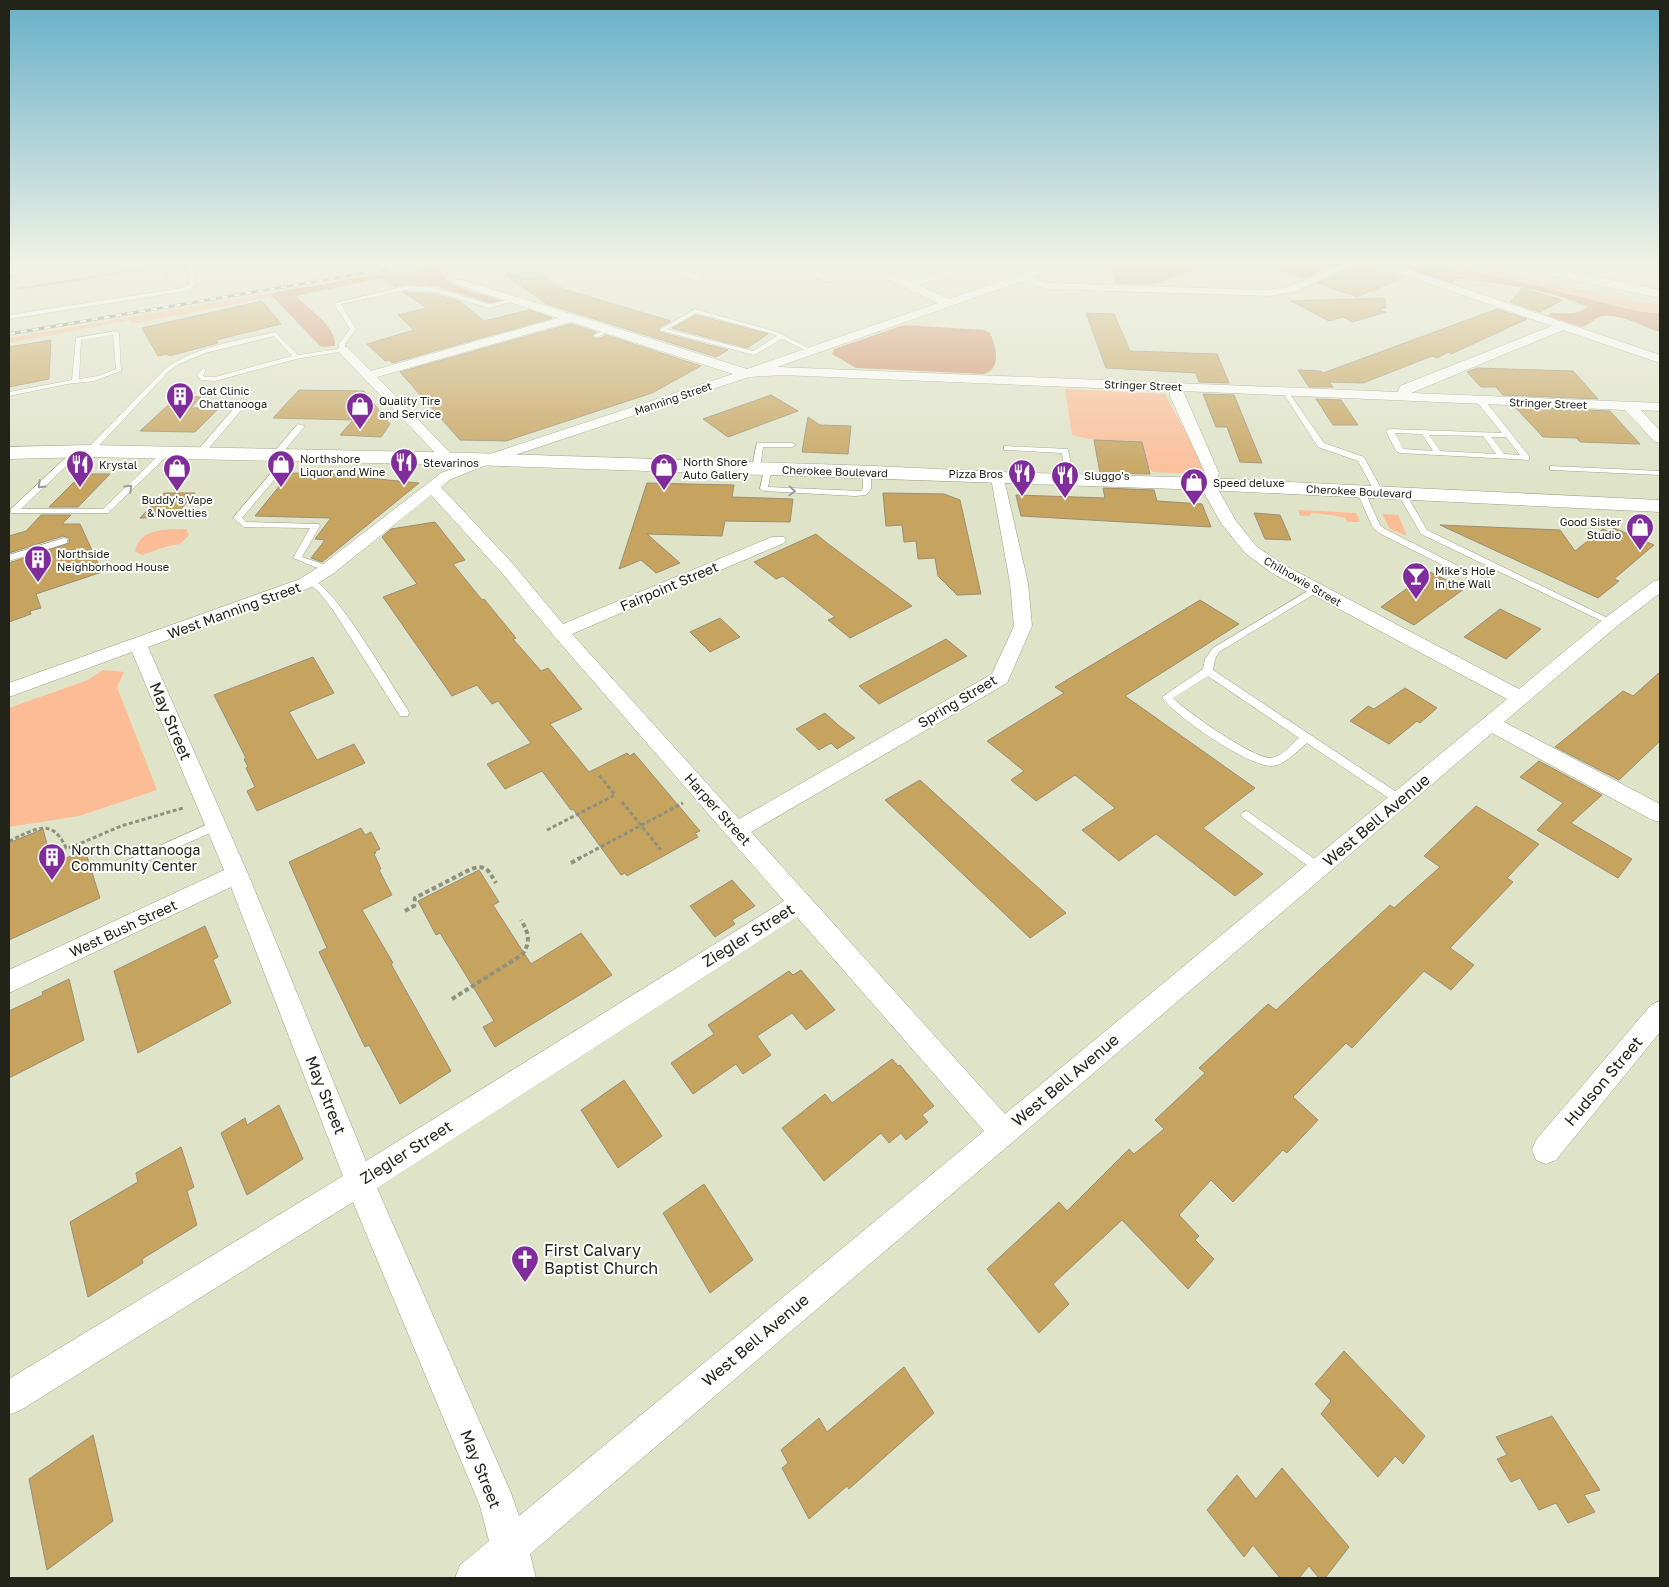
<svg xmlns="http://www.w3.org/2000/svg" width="1669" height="1587" font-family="'Golos Text',sans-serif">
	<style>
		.green { fill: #fcbc96 }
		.forest { fill: #d08e66 }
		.building { fill: #c6a35e; stroke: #9b8e76 }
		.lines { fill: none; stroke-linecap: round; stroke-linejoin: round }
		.lane-casing { stroke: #9a9e84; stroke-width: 1 }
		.street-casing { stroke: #9a9e84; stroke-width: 1 }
		.secondary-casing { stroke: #9a9e84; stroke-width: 1 }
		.primary-casing { stroke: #9a9e84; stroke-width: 1 }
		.highway-casing { stroke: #9a9e84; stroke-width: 1 }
		.path-far2 { stroke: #8e917d; stroke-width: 2; stroke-dasharray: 2 1; stroke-linecap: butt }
		.path-far1 { stroke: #8e917d; stroke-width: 3; stroke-dasharray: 4 2.5; stroke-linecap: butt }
		.path { stroke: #8e917d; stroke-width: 4; stroke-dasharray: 4.5 3; stroke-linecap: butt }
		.lane { fill: #fff; fill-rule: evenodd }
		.street { fill: #fff; fill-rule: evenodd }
		.secondary { fill: #fff; fill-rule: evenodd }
		.primary { fill: #fff; fill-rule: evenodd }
		.highway { fill: #fff; fill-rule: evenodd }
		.rail-casing { stroke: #7f826f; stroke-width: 3 }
		.rail { stroke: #fff; stroke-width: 2; stroke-dasharray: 6; stroke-linecap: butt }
		.oneway { stroke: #9c9c98 }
		.labels { text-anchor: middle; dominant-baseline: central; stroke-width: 4; stroke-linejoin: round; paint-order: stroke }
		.far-street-label { font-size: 11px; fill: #222419; stroke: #fff }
		.far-poi-label { font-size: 11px; fill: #222419; stroke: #fff; text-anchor: start }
		.street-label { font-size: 14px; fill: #222419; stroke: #fff }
		.poi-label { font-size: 14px; fill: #222419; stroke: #fff; text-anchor: start }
		.near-street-label { font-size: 16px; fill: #222419; stroke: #fff }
		.near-poi-label { font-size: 16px; fill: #222419; stroke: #fff; text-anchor: start }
	</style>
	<rect width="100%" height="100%" fill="#dfe3c8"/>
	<g class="green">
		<polygon points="1438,265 1466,265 1633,300 1660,305 1660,313 1641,312 1564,293 1553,289"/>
		<polygon points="276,292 264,298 132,324 130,320 9,343 9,338"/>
		<polygon points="1065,389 1165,394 1207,472 1199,471 1196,474 1153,472 1149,468 1142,442 1094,440 1072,435"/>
		<path d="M1298,510L1356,513L1360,522H1348L1345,518C1334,515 1323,514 1311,513L1310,516H1300Z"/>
		<polygon points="1382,514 1398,515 1407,536 1390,529"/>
		<path d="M186,529L189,535L180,544L168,546L142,555L135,551C141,527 166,530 186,529Z"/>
		<polygon points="103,670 124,672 117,687 157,790 79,816 9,827 9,708 88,680"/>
	</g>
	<g class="forest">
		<path d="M434,265H452L440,272C452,292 483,292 502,301L492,304L420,281L411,272L384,280L381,278L296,296C308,310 336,324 335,346L321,347L271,295L276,292Z"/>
		<path d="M1396,265H1438L1553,289L1564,293L1641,312L1660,313V332C1642,327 1623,314 1603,316C1595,317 1590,325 1582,327L1548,316L1551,313C1562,313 1578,316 1587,307C1549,289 1506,285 1465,279H1457L1451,283Z"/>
		<path d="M904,325L984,330L990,333C996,346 1002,369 984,374L856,368L832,354L834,349Z"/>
	</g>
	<g class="building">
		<polygon points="1111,265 1198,265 1199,267 1152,284 1116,283"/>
		<polygon points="1275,265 1335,265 1303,278 1274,268"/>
		<polygon points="1356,265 1364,265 1402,278 1357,297 1318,283"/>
		<polygon points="411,272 434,286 406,284 395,287 384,280"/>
		<polygon points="508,273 528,279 543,275 563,289 671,321 658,328 659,332 728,350 716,357 547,304 507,276"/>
		<polygon points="1522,288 1562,300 1540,312 1510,302"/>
		<polygon points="403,292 436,294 461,302 484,321 529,310 552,318 392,363 389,360 385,361 367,344 414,330 398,315 427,308"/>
		<polygon points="1385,298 1386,308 1378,309 1386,312 1352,322 1343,317 1329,321 1291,301"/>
		<polygon points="262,301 281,324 216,340 218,343 169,356 167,354 158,356 142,328"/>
		<polygon points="1497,309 1527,319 1451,354 1448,352 1437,358 1432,356 1363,383 1329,382 1333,387 1309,387 1298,370 1321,371 1323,373"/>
		<polygon points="1086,313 1114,314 1130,351 1217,354 1229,383 1199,382 1196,373 1106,368"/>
		<polygon points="696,315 768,334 747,348 672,328"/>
		<polygon points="571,324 596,332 591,336 593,338 599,339 606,335 701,366 652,393 506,441 460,440 400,372"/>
		<polygon points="51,340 49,379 9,387 9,347"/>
		<polygon points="1477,368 1573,371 1598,399 1503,395 1496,387 1481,387 1467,372"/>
		<polygon points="299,390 364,391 390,424 381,437 340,435 353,420 273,418"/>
		<polygon points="1203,394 1234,395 1262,463 1240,462 1227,427 1216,427"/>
		<polygon points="771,395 798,411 728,437 703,419"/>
		<polygon points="178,396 201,397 191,408 220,407 195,432 140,431"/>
		<polygon points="1316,399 1341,400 1358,425 1333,425"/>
		<polygon points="1515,407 1610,411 1640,444 1580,442 1576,438 1543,437"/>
		<polygon points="808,417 820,425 851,426 848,454 802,452"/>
		<polygon points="1094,440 1142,442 1150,474 1100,473"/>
		<polygon points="290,473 370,475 368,478 419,483 322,562 311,558 325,540 315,539 331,518 255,516"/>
		<polygon points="82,474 110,474 78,507 49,507"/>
		<polygon points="647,483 734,485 732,497 793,499 790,522 725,521 722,536 647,534 680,563 656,573 641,560 619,569"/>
		<polygon points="1103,488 1154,490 1157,501 1202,504 1211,527 1021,516 1016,495 1105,498"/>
		<polygon points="164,493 195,493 174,517 140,518"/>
		<polygon points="883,493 944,494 960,500 981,594 957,595 938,576 935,558 918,559 916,541 904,542 902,525 886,526"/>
		<polygon points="1254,513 1280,515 1291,540 1265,539"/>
		<polygon points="41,515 71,515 62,524 80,524 102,572 36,594 41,608 30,611 31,614 9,622 9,563 69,543 69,538 63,536 9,553 9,536 26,531"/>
		<polygon points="435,522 465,560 453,564 482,600 484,599 516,638 513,639 541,671 548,668 582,709 550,724 589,772 627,753 630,756 634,753 700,831 695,833 698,837 627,876 625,873 621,875 573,809 571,810 542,771 505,789 487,764 531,743 498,701 492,704 477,685 452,696 383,597 417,584 382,537 391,529"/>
		<polygon points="1440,525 1560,530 1575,551 1603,529 1609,532 1614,528 1654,545 1614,579 1619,581 1598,598"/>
		<polygon points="816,534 827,543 912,606 850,638 828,620 835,617 783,576 776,579 754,562"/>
		<polygon points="1430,572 1464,589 1414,625 1381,607"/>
		<polygon points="1200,600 1239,624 1125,696 1255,788 1203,828 1263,874 1235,896 1156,834 1119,861 1082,830 1115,808 1075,775 1036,801 1011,780 1024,771 987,741 1064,693 1055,687"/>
		<polygon points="1500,609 1541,629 1506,659 1464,637"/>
		<polygon points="720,618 740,637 710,652 690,632"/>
		<polygon points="946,639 967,656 879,704 859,686"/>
		<polygon points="313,657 334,693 289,712 317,760 354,744 365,763 257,811 247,791 255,787 246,768 248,767 244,759 246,758 214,695"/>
		<polygon points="1660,672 1660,741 1619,780 1555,747 1623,691 1633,696"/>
		<polygon points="1405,688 1437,708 1420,723 1417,721 1389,744 1350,721 1368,706 1374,709"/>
		<polygon points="825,713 838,725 855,738 837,749 831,743 819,750 796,729"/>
		<polygon points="1539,761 1602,795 1571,823 1632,859 1618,878 1537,830 1563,803 1520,777"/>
		<polygon points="920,780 978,833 1066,913 1030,938 885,800"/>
		<polygon points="1476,806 1539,844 1507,878 1513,882 1450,948 1474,965 1451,990 1424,971 1352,1048 1346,1043 1293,1097 1318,1120 1287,1153 1283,1150 1233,1202 1211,1180 1179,1215 1199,1236 1195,1240 1214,1259 1188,1289 1122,1220 1053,1284 1069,1304 1039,1333 987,1269 1059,1202 1067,1211 1129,1149 1134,1154 1164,1129 1155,1120 1205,1073 1199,1068 1268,1004 1276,1010 1390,905 1394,908 1440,867 1424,856"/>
		<polygon points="361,828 365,835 371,832 380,849 374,852 376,853 374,854 381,869 379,870 392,895 362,910 393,963 391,964 451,1071 400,1104 369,1045 365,1047 319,952 327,948 289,862"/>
		<polygon points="43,829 52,864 85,850 100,898 9,940 9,843"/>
		<polygon points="479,870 499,902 493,905 531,964 581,933 612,975 495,1047 483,1027 494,1021 440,933 436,935 418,901"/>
		<polygon points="732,880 755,906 732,920 735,924 715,937 690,906"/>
		<polygon points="205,926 218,957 213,960 231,1003 138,1053 114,971"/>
		<polygon points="801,970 835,1010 806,1030 792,1013 757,1036 771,1055 743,1074 736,1064 693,1094 671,1063 714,1034 708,1025 789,971 793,975"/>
		<polygon points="69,979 84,1040 9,1078 9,1011 43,995 42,992"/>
		<polygon points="892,1059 898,1066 900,1065 934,1106 922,1115 928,1122 906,1140 901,1133 889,1143 881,1133 824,1181 782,1128 825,1094 832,1103"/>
		<polygon points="624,1080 662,1136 618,1168 581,1110"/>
		<polygon points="279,1105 303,1159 247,1195 221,1133 245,1118 247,1125"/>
		<polygon points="181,1147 194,1187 187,1191 197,1225 142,1259 143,1263 88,1297 70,1222 138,1182 136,1173"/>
		<polygon points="704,1184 753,1260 710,1293 663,1213"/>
		<polygon points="1344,1351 1425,1436 1403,1464 1395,1456 1378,1477 1321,1414 1331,1401 1315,1384"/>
		<polygon points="904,1367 934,1413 849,1489 847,1486 809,1519 782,1468 788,1463 781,1450 819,1418 827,1432"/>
		<polygon points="1552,1416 1600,1490 1584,1495 1595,1512 1568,1523 1556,1503 1539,1510 1520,1478 1511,1482 1497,1459 1507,1455 1496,1437"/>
		<polygon points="93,1435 113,1521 47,1570 29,1479"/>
		<polygon points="1282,1468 1349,1547 1325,1578 1319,1578 1309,1566 1299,1578 1280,1578 1253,1545 1244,1557 1207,1510 1237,1475 1256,1499"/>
	</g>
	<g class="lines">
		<g class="lane-casing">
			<g id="lane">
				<polygon points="185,265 191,265 195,271 195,286 186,291 9,319 9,315 182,288 189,285 189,271"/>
				<path d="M406,286L436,288L489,304L515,298L518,300L489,308L436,292L406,290L341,304L356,329L345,344V351L296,359L215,381L201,380L197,375L203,368L206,370L203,375L205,377H215L292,356L274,336L205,353L179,364L169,371L92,453L85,451L165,369C196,346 238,341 275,332L298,355L339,349V344L350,329L334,304L335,303Z"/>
				<path d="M695,309L777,332L814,351L809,352L782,339L754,355L659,330ZM696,313L773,334L777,336L753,351L667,329Z"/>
				<polygon points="606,329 611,330 598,337 593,336"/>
				<path d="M116,331L119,333L121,371L94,381L67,384L9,396V392L72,380L76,338ZM113,335L116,369L98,376L79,379L81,340Z"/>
				<polygon points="1283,390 1287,390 1324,443 1364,457 1383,492 1382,494 1376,494 1358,461 1318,447 1282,391"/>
				<path d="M1477,398H1483L1529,456V460L1400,453L1396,451L1386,431L1390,429L1502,433L1477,402ZM1395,433L1422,434L1433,451L1403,449ZM1429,435L1483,436L1496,454L1440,451ZM1491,437H1506L1520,455L1504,454Z"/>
				<polygon points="242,399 249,401 203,455 197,455 197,451"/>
				<polygon points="298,424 305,426 279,457 273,457 273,453"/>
				<polygon points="757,443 792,443 796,445 792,447 763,447 760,468 756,470 752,468"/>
				<polygon points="1004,446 1068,449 1074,480 1070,482 1066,480 1062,453 1007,450 1004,450"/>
				<polygon points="74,450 81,452 21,509 103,509 163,451 170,453 108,513 11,513 11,509"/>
				<polygon points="288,453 295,455 242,518 246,522 319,524 320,526 302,557 331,567 331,571 325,571 293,558 310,528 244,527 233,518"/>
				<polygon points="765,466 772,468 768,487 861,491 863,488 863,471 867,469 871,471 871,489 866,495 855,496 764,491 760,489"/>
				<polygon points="1550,466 1660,471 1660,475 1553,470 1550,470"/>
				<polygon points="1358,490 1365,492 1380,525 1385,529 1484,579 1484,583 1478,583 1379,533 1372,526 1357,492"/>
				<polygon points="1399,492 1405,492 1427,530 1616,622 1611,625 1608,624 1421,534 1398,494"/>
				<polygon points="64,538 67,539 67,543 9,561 9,555"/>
				<path d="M310,578C335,586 391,684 408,710L409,713L408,716H400L333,610L318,591L305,581Z"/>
				<path d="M1316,586L1321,589L1319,591L1219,652L1215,659L1213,670L1404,797L1406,800L1404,803H1396L1307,743C1297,751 1285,765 1272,766C1249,767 1174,716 1162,697L1203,669L1205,659L1213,648ZM1208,676L1299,738C1292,744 1281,757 1271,758C1256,760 1185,711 1173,698Z"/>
				<polygon points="1247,811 1323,865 1325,868 1323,871 1319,873 1315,871 1243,818 1241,815 1243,812"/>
				<polygon points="215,821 219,823 221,826 219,829 127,870 123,872 119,870 117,867 119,864"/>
			</g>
		</g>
		<g class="street-casing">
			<g id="street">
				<polygon points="665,265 679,265 703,278 698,281 694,280"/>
				<polygon points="795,265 809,265 834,279 833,281 825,281"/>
				<path d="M858,265H872L909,281L935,273L922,265H936L950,273L949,275L919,285L949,299L1046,265H1061L1032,277L1049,283L1268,290L1288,287L1340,265H1354L1294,292L1268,296L1048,289L1022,281L777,367L1398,392L1400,386L1552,326L1381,267L1380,265H1396L1660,355V363L1563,330L1411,393L1660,403V411L1641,410L1660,431V443L1655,442L1625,410L1183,391L1219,473L1215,484L1236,521L1257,547L1284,565L1519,689L1605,618L1654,581L1660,580V593L1617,626L1504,722L1660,804V822L1652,820L1492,733L530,1554L536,1578H455L460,1565L489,1541L480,1506L353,1202L21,1410L9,1415V1379L343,1176L231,887L9,993V970L224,870L132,652L9,697V683L300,579L322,565L441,473L484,456L733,374L571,322L377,377L455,458L453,461H443L337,350L339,347H347L371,371L558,318L455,284L453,282L455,280H463L747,369L938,303ZM782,375L1170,391V396L1205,473L1199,484L1221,523L1245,553L1272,573L1507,699L1005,1114L751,832L1007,683L1032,626L1028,583L1003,475H993L991,478L1010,583L1014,626L992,674L739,819L572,634L784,543L786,540L784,537H772L563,624L513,564L441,487L451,479L494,462L749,377ZM431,495L501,572L554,636L784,901L366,1161L248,874L148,647L312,587L334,573ZM797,917L984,1131L519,1516L511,1493L377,1188Z"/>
				<polygon points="1660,1001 1660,1032 1556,1160 1546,1164 1536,1160 1532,1150 1536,1140 1651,1005"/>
			</g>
		</g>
		<g class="secondary-casing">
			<polygon id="secondary" points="89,445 472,453 875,466 998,472 1207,478 1660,500 1660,512 1207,490 472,465 89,457 9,459 9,447"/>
		</g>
		<g class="primary-casing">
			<polygon id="primary" points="17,265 38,265 36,268 9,276 9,268"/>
		</g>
		<g class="highway-casing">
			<polygon id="highway" points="1514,265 1541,265 1660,290 1660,298 1521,269"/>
		</g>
		<g class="path-far2">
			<polyline points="129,265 131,268"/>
			<polyline points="17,289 165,266 167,279"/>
		</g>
		<g class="path-far1">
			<polyline points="622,802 661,850"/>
			<polyline points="547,830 615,795 598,774"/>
			<path d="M9,841C34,830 52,816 66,848L72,847L121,826L183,808"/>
			<polyline points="578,859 683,803"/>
		</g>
		<g class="path">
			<polyline points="571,863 580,858"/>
			<path d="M405,911L414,906L415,898L471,869C487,864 488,870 496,883"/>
			<path d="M452,999L522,955C531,942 529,933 521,920"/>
		</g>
		<use href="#lane" class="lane"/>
		<use href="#street" class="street"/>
		<use href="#secondary" class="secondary"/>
		<use href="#primary" class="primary"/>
		<use href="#highway" class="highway"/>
		<g class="rail-casing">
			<polyline id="rail" points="9,334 412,265"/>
		</g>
		<use href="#rail" class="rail"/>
	</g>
	<defs><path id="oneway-chevron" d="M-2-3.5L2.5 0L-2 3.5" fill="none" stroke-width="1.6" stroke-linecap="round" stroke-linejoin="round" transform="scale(1.25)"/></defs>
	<g class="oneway">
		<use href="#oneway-chevron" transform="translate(41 485) rotate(136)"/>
		<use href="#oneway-chevron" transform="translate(129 488) rotate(-44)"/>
		<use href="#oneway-chevron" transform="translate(792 491) rotate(3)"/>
	</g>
	<linearGradient id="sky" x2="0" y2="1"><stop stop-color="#67b0c8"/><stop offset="0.54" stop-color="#f1f2e6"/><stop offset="1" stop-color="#f1f2e6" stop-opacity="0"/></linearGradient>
	<rect width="1669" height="487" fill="url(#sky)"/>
	<defs>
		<g id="building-pin" transform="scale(1.4375)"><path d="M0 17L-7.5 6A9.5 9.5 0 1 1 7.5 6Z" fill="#802c9b" stroke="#fff"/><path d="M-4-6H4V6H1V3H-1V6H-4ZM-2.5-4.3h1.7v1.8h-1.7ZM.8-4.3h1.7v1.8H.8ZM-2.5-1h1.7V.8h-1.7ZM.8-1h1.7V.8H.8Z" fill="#fff"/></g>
		<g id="shop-pin" transform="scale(1.4375)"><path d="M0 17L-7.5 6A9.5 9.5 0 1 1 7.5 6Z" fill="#802c9b" stroke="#fff"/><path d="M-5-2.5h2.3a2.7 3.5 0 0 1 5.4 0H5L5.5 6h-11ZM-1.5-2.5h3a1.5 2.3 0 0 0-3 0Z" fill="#fff"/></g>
		<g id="restaurant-pin" transform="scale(1.4375)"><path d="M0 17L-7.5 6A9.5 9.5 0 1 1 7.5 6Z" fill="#802c9b" stroke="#fff"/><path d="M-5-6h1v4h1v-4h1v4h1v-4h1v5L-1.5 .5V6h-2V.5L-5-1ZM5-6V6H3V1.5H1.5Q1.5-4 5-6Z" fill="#fff"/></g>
		<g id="bar-pin" transform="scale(1.4375)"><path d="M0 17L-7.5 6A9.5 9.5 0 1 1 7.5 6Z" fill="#802c9b" stroke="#fff"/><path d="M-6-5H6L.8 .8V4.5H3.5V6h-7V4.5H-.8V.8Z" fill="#fff"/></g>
		<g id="church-pin" transform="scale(1.4375)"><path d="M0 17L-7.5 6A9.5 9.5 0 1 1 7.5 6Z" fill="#802c9b" stroke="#fff"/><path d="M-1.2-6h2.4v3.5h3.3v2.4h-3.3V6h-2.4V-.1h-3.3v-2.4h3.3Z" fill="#fff"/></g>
	</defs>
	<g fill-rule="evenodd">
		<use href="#building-pin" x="180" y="396"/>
		<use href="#shop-pin" x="360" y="406"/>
		<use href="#restaurant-pin" x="404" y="462"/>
		<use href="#restaurant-pin" x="80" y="464"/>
		<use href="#shop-pin" x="281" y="464"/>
		<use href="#shop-pin" x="664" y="467"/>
		<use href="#shop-pin" x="177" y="468"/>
		<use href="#restaurant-pin" x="1022" y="473"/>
		<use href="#restaurant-pin" x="1065" y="475"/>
		<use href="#shop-pin" x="1194" y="482"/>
		<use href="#shop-pin" x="1640" y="527"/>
		<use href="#building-pin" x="38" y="559"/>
		<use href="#bar-pin" x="1416" y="576"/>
		<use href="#building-pin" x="52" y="857"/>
		<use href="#church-pin" x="525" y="1259"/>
	</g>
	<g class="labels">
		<g class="far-street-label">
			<text transform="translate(1143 385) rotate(2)">Stringer Street</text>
			<text transform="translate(673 398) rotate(-19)">Manning Street</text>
			<text transform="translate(1548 403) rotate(2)">Stringer Street</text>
			<text transform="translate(835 471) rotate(2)">Cherokee Boulevard</text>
			<text transform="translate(1359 491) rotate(3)">Cherokee Boulevard</text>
			<text transform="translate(1303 581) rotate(30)">Chilhowie Street</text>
		</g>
		<g class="far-poi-label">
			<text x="199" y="390">Cat Clinic<tspan x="199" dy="13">Chattanooga</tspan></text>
			<text x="379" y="400">Quality Tire<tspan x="379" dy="13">and Service</tspan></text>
			<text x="300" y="458">Northshore<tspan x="300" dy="13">Liquor and Wine</tspan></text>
			<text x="683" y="461">North Shore<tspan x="683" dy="13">Auto Gallery</tspan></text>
			<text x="423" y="462">Stevarinos</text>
			<text x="99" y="464">Krystal</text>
			<text x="1003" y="473" text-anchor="end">Pizza Bros</text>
			<text x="1084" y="475">Sluggo's</text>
			<text x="1213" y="482">Speed deluxe</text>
			<text x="177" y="499" text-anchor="middle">Buddy's Vape<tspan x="177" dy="13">&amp; Novelties</tspan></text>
			<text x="1621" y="521" text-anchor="end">Good Sister<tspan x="1621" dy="13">Studio</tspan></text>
			<text x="57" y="553">Northside<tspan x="57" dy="13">Neighborhood House</tspan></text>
			<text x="1435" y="570">Mike's Hole<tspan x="1435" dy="13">in the Wall</tspan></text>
		</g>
		<g class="street-label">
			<text transform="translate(669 586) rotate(-23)">Fairpoint Street</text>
			<text transform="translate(234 610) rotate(-20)">West Manning Street</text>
			<text transform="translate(957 701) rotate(-31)">Spring Street</text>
			<text transform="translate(718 809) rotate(48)">Harper Street</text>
			<text transform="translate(123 928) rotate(-25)">West Bush Street</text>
		</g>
		<g class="poi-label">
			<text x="71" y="849">North Chattanooga<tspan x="71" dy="16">Community Center</tspan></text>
		</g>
		<g class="near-street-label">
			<text transform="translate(171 721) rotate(67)">May Street</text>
			<text transform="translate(1376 820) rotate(-40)">West Bell Avenue</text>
			<text transform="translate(748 935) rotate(-32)">Ziegler Street</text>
			<text transform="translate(1065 1080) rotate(-40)">West Bell Avenue</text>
			<text transform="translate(1603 1081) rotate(-50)">Hudson Street</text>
			<text transform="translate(326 1095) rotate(68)">May Street</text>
			<text transform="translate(406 1152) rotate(-32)">Ziegler Street</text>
			<text transform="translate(755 1340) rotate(-40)">West Bell Avenue</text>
			<text transform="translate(481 1469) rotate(68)">May Street</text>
		</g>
		<g class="near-poi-label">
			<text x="544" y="1250">First Calvary<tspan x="544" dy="18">Baptist Church</tspan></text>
		</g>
	</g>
	<rect width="1669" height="1587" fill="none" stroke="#222419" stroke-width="20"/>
</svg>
